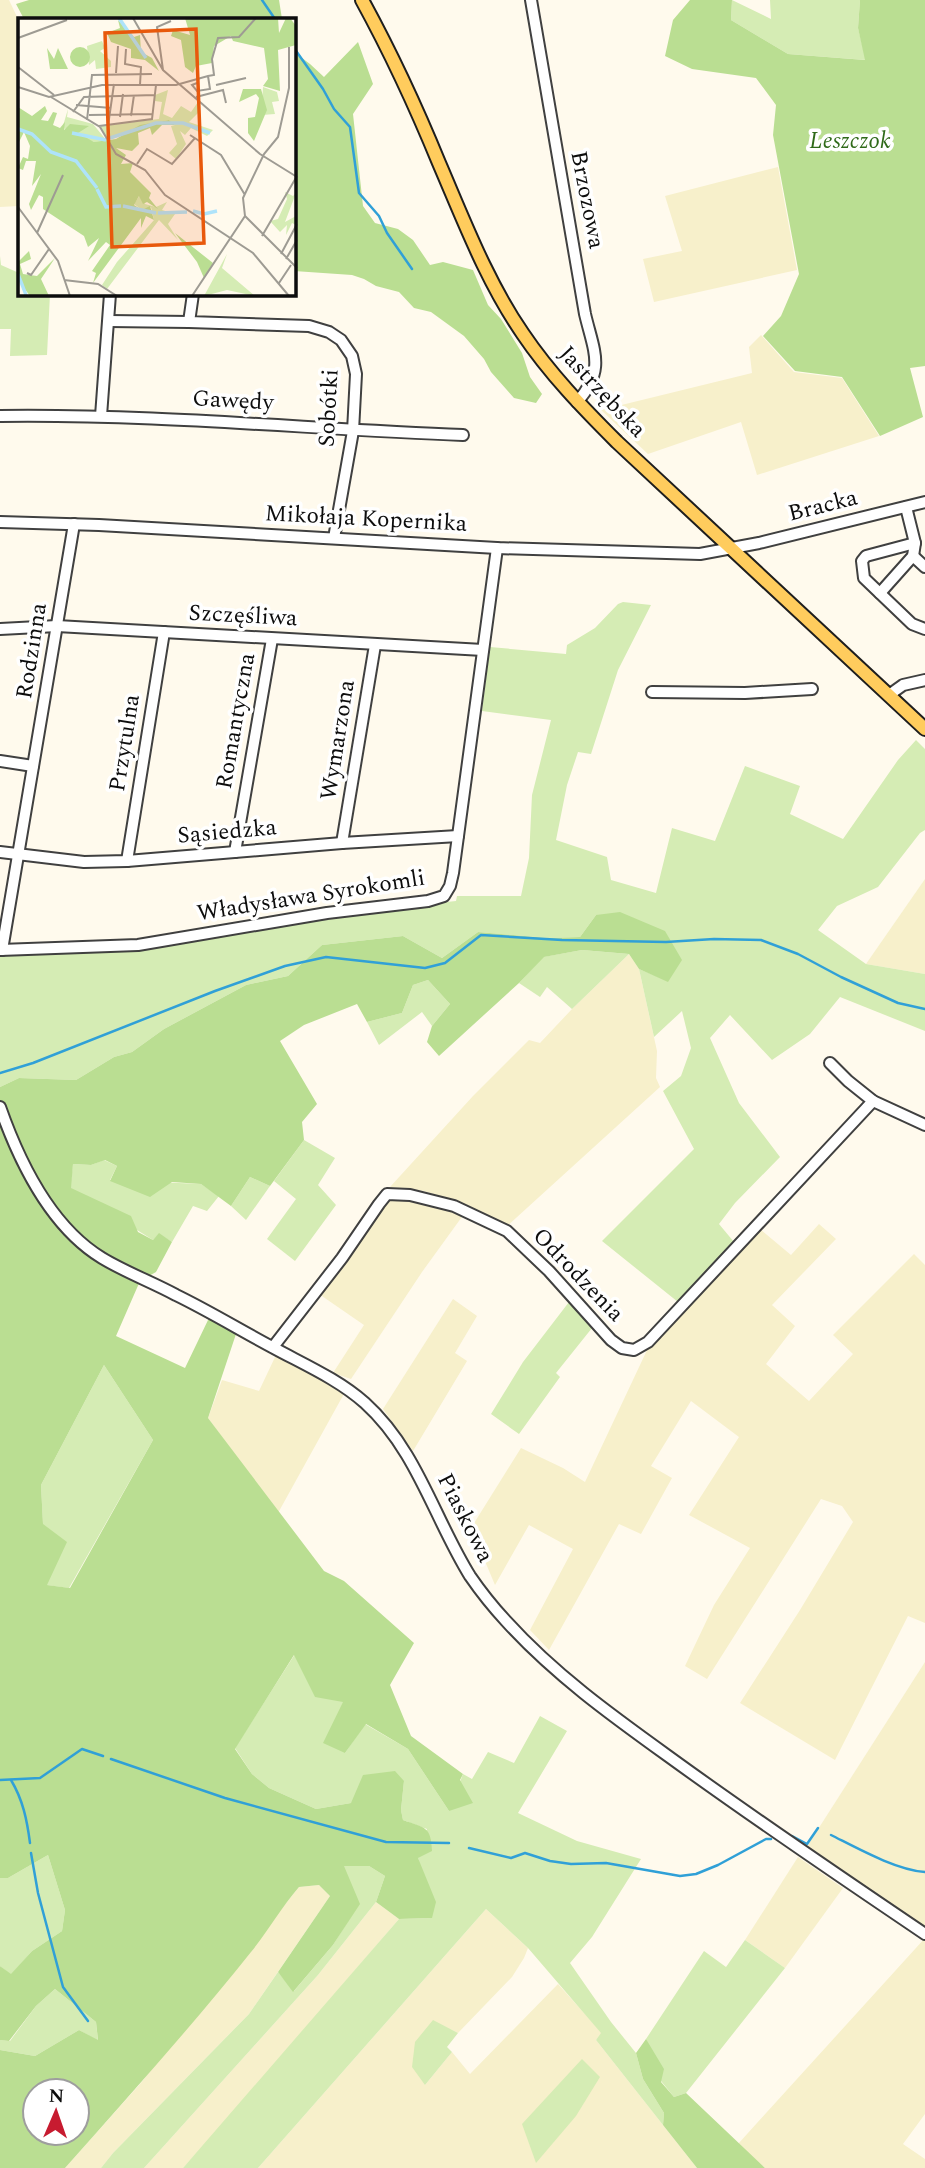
<svg xmlns="http://www.w3.org/2000/svg" width="925" height="2168" font-family="Spectral,serif">
	<style>
		.farmland { fill: #f7f0cb }
		.green { fill: #d5ecb4 }
		.forest { fill: #bade92; fill-rule: evenodd }
		.lines { fill: none; stroke-linecap: round; stroke-linejoin: round }
		.stream { stroke: #30a0d7; stroke-width: 2.5 }
		.minor-casing { stroke: #404040; stroke-width: 14 }
		.major-casing { stroke: #1e1e1e; stroke-width: 16 }
		.minor { stroke: #fff; stroke-width: 10 }
		.major { stroke: #ffcc5d; stroke-width: 12 }
		.labels { text-anchor: middle; dominant-baseline: central; stroke-width: 7; stroke-linejoin: round; paint-order: stroke }
		.park-label { font-size: 23px; font-style: italic; fill: #2f6a19; stroke: #fff }
		.street-label { font-size: 23px; fill: #0d0d0d; stroke: #fff }
		.inset-river { fill: none; stroke: #aee3fa; stroke-width: 3.5 }
		.inset-road { fill: none; stroke: #9e9b93; stroke-width: 2 }
		.view { fill: #e8590c; fill-opacity: 0.15; stroke: #e8590c; stroke-width: 3.5 }
		.inset-edge { fill: none; stroke: #0d0d0d; stroke-width: 3.5 }
	</style>
	<rect width="100%" height="100%" fill="#fffaed"/>
	<g class="farmland">
		<polygon points="0,0 9,0 19,21 19,206 0,207"/>
		<polygon points="778,167 797,270 654,302 643,259 682,251 665,196"/>
		<polygon points="761,335 794,372 842,378 879,436 757,475 741,422 648,454 601,410 752,373 749,347"/>
		<polygon points="925,879 925,974 866,964"/>
		<polygon points="629,954 639,969 657,1051 656,1078 660,1087 506,1227 470,1206 424,1191 390,1187 473,1096 529,1040 540,1043 572,1009"/>
		<polygon points="402,1198 438,1205 464,1214 422,1272 351,1379 333,1373 364,1325 319,1294 381,1206 389,1201"/>
		<polygon points="819,1224 836,1239 772,1305 795,1326 766,1364 809,1401 853,1354 833,1335 914,1254 925,1265 925,1623 908,1616 835,1760 740,1703 800,1610 853,1522 842,1506 821,1499 707,1679 685,1666 714,1605 750,1548 689,1515 739,1437 691,1401 651,1466 672,1478 641,1534 619,1524 549,1650 530,1630 573,1549 529,1525 495,1585 471,1528 521,1448 563,1468 585,1482 648,1348 760,1229 791,1255"/>
		<polygon points="453,1299 477,1316 455,1353 467,1361 413,1451 383,1409"/>
		<polygon points="276,1355 345,1392 278,1513 208,1418 222,1380 259,1391"/>
		<polygon points="925,1662 925,1929 806,1848"/>
		<polygon points="798,1857 843,1888 785,1968 745,1940"/>
		<polygon points="319,1885 330,1896 249,2014 113,2153 101,2168 65,2168 140,2084 299,1887"/>
		<polygon points="376,1902 399,1919 230,2116 183,2168 144,2168 318,1975"/>
		<polygon points="486,1909 528,1948 524,1958 512,1977 458,2033 433,2021 425,2085 452,2052 470,2074 558,1984 602,2033 596,2040 697,2168 258,2168"/>
		<polygon points="925,1938 925,2114 903,2144 925,2159 925,2168 765,2168 738,2144"/>
	</g>
	<g class="green">
		<polygon points="732,0 771,19 770,0 860,0 858,28 866,60 788,54 731,20"/>
		<polygon points="0,256 1,265 19,273 19,294 50,294 47,355 10,356 11,329 0,329"/>
		<polygon points="623,602 651,605 618,670 591,754 578,752 567,785 556,840 607,857 611,880 656,893 672,828 715,841 745,766 800,786 790,814 843,839 898,760 916,740 925,749 925,830 920,833 878,887 837,906 818,930 866,964 925,974 925,1031 840,997 810,1034 772,1060 730,1015 710,1038 739,1103 780,1157 735,1203 719,1224 734,1242 678,1302 602,1241 694,1149 663,1091 681,1076 691,1048 682,1011 654,1037 639,969 668,981 596,915 580,937 547,938 478,932 442,958 403,936 322,945 288,976 246,985 164,1029 132,1052 114,1057 76,1080 19,1078 0,1087 0,955 146,948 346,913 456,901 457,896 521,896 529,858 532,795 551,720 482,711 490,647 566,654 567,645 595,628 618,604"/>
		<polygon points="582,950 629,954 572,1009 547,987 540,997 519,983 543,957"/>
		<polygon points="428,980 450,1004 432,1026 422,1012 379,1045 367,1022 402,1013 413,985"/>
		<polygon points="304,1140 335,1158 318,1185 336,1205 295,1261 267,1239 296,1199 274,1181"/>
		<polygon points="104,1160 117,1166 110,1180 201,1184 219,1196 207,1211 193,1206 172,1242 159,1234 153,1240 70,1188 73,1164 91,1165"/>
		<polygon points="250,1177 270,1186 246,1220 231,1206"/>
		<polygon points="569,1302 592,1328 556,1373 560,1377 519,1434 491,1414 523,1362"/>
		<polygon points="104,1365 153,1440 69,1588 46,1585 41,1485"/>
		<polygon points="295,1654 344,1702 345,1753 365,1724 408,1749 449,1811 463,1774 472,1779 488,1752 514,1763 540,1716 567,1731 518,1813 577,1841 641,1859 592,1937 570,1963 611,2022 636,2053 643,2079 664,2113 663,2125 596,2040 601,2033 528,1948 486,1909 258,2168 183,2168 399,1919 432,1918 418,1858 427,1829 403,1820 401,1810 404,1781 351,1803 316,1809 269,1788 252,1774 235,1748"/>
		<polygon points="48,1855 65,1910 62,1931 32,1951 11,1975 0,1966 0,1878 8,1878"/>
		<polygon points="343,1866 369,1866 385,1876 376,1902 318,1975 144,2168 101,2168 113,2153 249,2014 278,1972 294,1991 333,1945 359,1904"/>
		<polygon points="745,1940 785,1968 686,2093 674,2097 661,2081 646,2039 704,1951 726,1967"/>
		<polygon points="55,1989 96,2022 98,2041 79,2030 35,2056 0,2050 0,2040 10,2041 36,2006"/>
		<polygon points="433,2020 458,2033 447,2047 452,2052 425,2085 412,2067 415,2042"/>
		<polygon points="582,2059 600,2077 576,2116 536,2163 522,2124"/>
	</g>
	<g class="forest">
		<polygon points="29,0 279,0 282,19 24,19 16,4"/>
		<polygon points="690,0 732,0 731,20 788,54 865,60 858,28 860,0 925,0 925,366 910,368 923,417 880,436 842,377 795,371 763,336 781,316 799,274 773,135 776,105 756,78 692,69 665,56 673,20"/>
		<polygon points="358,42 373,84 353,114 363,206 375,223 398,229 413,240 430,265 443,262 473,270 488,305 501,319 522,353 530,377 542,394 536,403 514,398 491,372 484,359 464,336 431,312 414,308 399,292 376,286 364,279 352,275 294,271 294,52 310,64 324,77"/>
		<path d="M620,912L665,931L682,960L668,982L639,969L629,954L582,950L544,957L519,983L439,1056L427,1042L432,1026L450,1004L428,980L413,985L402,1013L367,1022L357,1004L304,1025L280,1041L317,1104L302,1122L304,1140L270,1186L250,1177L231,1206L201,1184L172,1182L150,1197L110,1181L117,1166L105,1160L91,1165L73,1164L71,1188L131,1216L138,1232L153,1240L159,1233L172,1242L156,1272L140,1281L116,1336L185,1368L209,1318L236,1334L208,1418L324,1571L344,1581L414,1643L390,1685L411,1736L463,1774L460,1780L473,1803L449,1811L408,1749L366,1724L345,1753L323,1743L343,1702L315,1697L294,1655L235,1749L252,1774L269,1788L316,1809L351,1803L363,1775L395,1771L404,1781L401,1810L403,1820C425,1828 431,1826 432,1851L418,1858L436,1902L432,1918L399,1919L376,1902L385,1876L369,1866H344L360,1904L333,1945L293,1992L278,1972L330,1896L319,1885L299,1887C281,1908 268,1931 251,1952C192,2026 128,2097 65,2168H0V2050L35,2056L79,2030L98,2040L96,2022L55,1989L36,2006L9,2041L0,2040V1966L11,1974L32,1951L62,1931L65,1910L48,1855L8,1878H0V1087L19,1078L76,1080L114,1057L132,1052L164,1029L246,985L288,976L322,945L403,936L442,958L478,932L547,938L580,937L596,915ZM104,1365L153,1440L70,1588L47,1585L67,1542L43,1524L41,1485ZM35,2091H77V2133H35Z"/>
		<polygon points="646,2039 664,2069 661,2082 674,2097 686,2093 765,2168 697,2168 663,2125 664,2113 643,2079 636,2053"/>
	</g>
	<g class="lines">
		<g class="stream">
			<polyline points="262,0 275,19"/>
			<polyline points="294,48 323,89 334,109 350,127 359,193 379,216 387,233 412,269"/>
			<polyline points="0,1073 33,1063 215,991 285,966 326,957 425,968 445,963 481,935 562,940 666,942 714,939 761,940 798,954 841,977 898,1003 925,1009"/>
			<polyline points="111,1759 225,1798 386,1842 449,1843"/>
			<polyline points="0,1780 40,1778 82,1749 103,1756"/>
			<path d="M11,1780C23,1800 27,1820 30,1843"/>
			<path d="M831,1835C857,1848 896,1870 925,1872"/>
			<polyline points="792,1836 807,1844 818,1828"/>
			<polyline points="469,1848 511,1858 525,1853 550,1861 571,1864 606,1863 680,1876 696,1874 718,1865 766,1839 771,1839"/>
			<polyline points="31,1853 38,1893 63,1987 88,2021"/>
		</g>
		<g class="minor-casing">
			<g id="minor">
				<path d="M531,0L585,314C594,352 606,370 577,402"/>
				<polyline points="193,294 189,322 309,326 329,332 341,340 352,356 356,374 353,431 334,538"/>
				<polyline points="109,321 189,322"/>
				<path d="M0,416C155,414 309,429 463,435"/>
				<polyline points="101,416 110,294"/>
				<polyline points="0,522 99,525 497,548 700,554 759,543 925,502"/>
				<polyline points="915,543 866,556 862,561 864,578 912,624 925,629"/>
				<polyline points="913,556 925,567"/>
				<polyline points="880,593 913,556 915,543 906,507"/>
				<polyline points="0,629 57,626 483,650"/>
				<polyline points="652,692 745,693 812,689"/>
				<polyline points="889,695 903,685 925,680"/>
				<polyline points="0,761 33,766"/>
				<polyline points="342,843 375,645"/>
				<polyline points="0,852 84,862 127,861 342,843 458,836"/>
				<polyline points="235,852 272,639"/>
				<polyline points="127,861 164,632"/>
				<polyline points="0,950 138,945 327,913 428,901 444,896 450,886 453,873 497,548"/>
				<polyline points="2,950 74,524"/>
				<polyline points="830,1063 848,1081 873,1101 925,1125"/>
				<path d="M0,1107C19,1161 51,1227 102,1258C125,1272 152,1282 176,1295C209,1311 240,1330 272,1347C303,1364 338,1379 365,1403C417,1450 434,1518 470,1576C481,1592 493,1607 506,1621C554,1674 611,1715 668,1756C752,1817 839,1876 925,1934"/>
				<polyline points="273,1347 342,1258 379,1204 387,1194 410,1195 454,1206 507,1231 549,1271 611,1340 622,1348 634,1350 648,1342 873,1101"/>
			</g>
		</g>
		<g class="major-casing">
			<path id="major" d="M362,0C391,53 416,107 439,163C464,221 487,282 523,334C550,374 583,408 617,442L925,729"/>
		</g>
		<use href="#minor" class="minor"/>
		<use href="#major" class="major"/>
	</g>
	<g class="labels">
		<g class="park-label">
			<text x="850" y="141">Leszczok</text>
		</g>
		<g class="street-label">
			<text transform="translate(587 200) rotate(79)">Brzozowa</text>
			<text transform="translate(602 392) rotate(47)">Jastrzębska</text>
			<text transform="translate(233 401) rotate(3)">Gawędy</text>
			<text transform="translate(329 408) rotate(-87)">Sobótki</text>
			<text transform="translate(823 506) rotate(-14)">Bracka</text>
			<text transform="translate(366 519) rotate(3)">Mikołaja Kopernika</text>
			<text transform="translate(243 616) rotate(3)">Szczęśliwa</text>
			<text transform="translate(32 651) rotate(-81)">Rodzinna</text>
			<text transform="translate(236 721) rotate(-80)">Romantyczna</text>
			<text transform="translate(338 740) rotate(-81)">Wymarzona</text>
			<text transform="translate(125 743) rotate(-81)">Przytulna</text>
			<text transform="translate(227 832) rotate(-5)">Sąsiedzka</text>
			<text transform="translate(311 896) rotate(-9)">Władysława Syrokomli</text>
			<text transform="translate(578 1275) rotate(46)">Odrodzenia</text>
			<text transform="translate(465 1518) rotate(63)">Piaskowa</text>
		</g>
	</g>
	<g transform="translate(18 18)">
		<rect width="278" height="278" fill="#fffaed"/>
		<path d="M84,23L87,30L82,33L93,43V49L78,51L77,42L71,47L69,28ZM245,69L259,74L261,83L254,84L257,96L244,97L248,91L244,84ZM150,72L145,96L154,100L163,88L173,94L180,84L182,93L171,104L195,112L189,118L173,110L167,117L162,113L168,126L158,141L151,135L159,126L153,108L157,107L151,102L130,106L90,122L82,108L141,101L144,84L137,83V77ZM50,91L49,99L75,106L89,123L76,124L55,116L65,109L44,111ZM267,174L275,178L278,175L267,204L278,198V207L274,205L268,217L269,207L262,214L252,203L260,201L269,181ZM122,177L127,186L138,189L149,184L144,192L157,196L150,206L160,222L141,202L89,271L84,267L99,244L136,202L133,189L124,192L116,186ZM86,197L98,198L100,205L95,209L87,204L84,215L95,216L99,211L104,216L91,218L81,216L73,224L71,216ZM209,236L204,250L237,278L209,272L186,278Z" fill="#d5ecb4"/>
		<path d="M167,0H260L261,15L268,0H272L278,8V27L260,32L262,73L245,68L250,61L246,30L215,23L213,18L196,28L194,45L178,48L175,55L167,49L163,22L153,18L155,12L172,17ZM100,2L116,19L122,17L123,34L134,40L141,53L127,42L113,40V31L93,24L89,15L102,10ZM52 39a10 10 0 1 1 20 0a10 10 0 1 1-20 0ZM29,30L36,41L40,30L50,51H32ZM225,71H243L249,92L236,123L230,115V100L237,99L241,80L238,76L221,84ZM27,88L29,93L23,102L30,103L35,94L39,95L35,107L42,110L47,104L46,112L52,106L71,108L60,115L76,124L98,121L122,107L151,102L157,107H144L134,117L132,110L120,115L121,126L114,133L98,130L108,137L103,146L115,145L112,154L133,175L131,180L140,191L129,184L125,186L121,178L116,187L124,192L132,188L136,202L128,198L123,210V200L75,265L78,255L74,253L92,227L88,224L70,243L81,220L70,229L66,218L25,191V179L21,177L13,192L11,186L23,156L14,168L18,143H8L5,152L0,150L5,139L10,141L12,128L6,114L0,126V89L14,98ZM157,215L195,245L186,260L179,244ZM11,233L13,241L2,246L5,256L19,258L37,240L23,261L31,278H12L0,262V244Z" fill="#bade92"/>
		<path class="inset-river" d="M101,0L128,40M0,111L14,116L33,134L58,143L79,170M54,115L88,122M92,120L138,105H165L192,115M79,171L88,189L103,188M105,188L138,195M175,193L186,196L199,193M140,195L169,194M0,256L8,277"/>
		<path class="inset-road" d="M115,0L145,52L242,136L279,159M0,20L49,2M108,31L107,46L123,49L122,67M0,49L36,77M145,52L139,9L153,3M98,55L100,28M179,65L174,67L179,73L192,71L190,58M198,67L228,60M0,69L31,79L84,67H158L190,58L196,57L194,41L200,20L221,19L238,0M33,79L82,109L98,136L127,152L147,177L235,235L271,278M178,79L205,72L208,85M58,87L93,90M55,94L66,79L137,77M71,97L135,96M113,98L116,77M102,99L105,76M69,102L74,57L134,56M81,108L134,101L138,67M90,108L96,66M172,117L203,137L227,177M119,146L129,131L154,146L177,120M0,189L40,243L52,278M227,198L279,250M19,215L45,157M244,218L279,158M263,236L279,206M268,241L279,222M9,255L13,257L31,231M46,262L80,266L99,278M261,265L273,247M174,278L227,198L225,180L246,136L260,119L271,70V29"/>
		<path class="view" d="M178,11L186,225L94,229L87,15Z"/>
		<rect width="278" height="278" class="inset-edge"/>
	</g>
	<g transform="translate(56 2112) rotate(2)"><circle r="33" fill="#ffffff" stroke="#9e9e9e" stroke-width="2"/>
	<path d="M0-5L12 26L0 18L-12 26Z" fill="#c71b30"/>
	<text y="-10" font-size="19" font-weight="bold" text-anchor="middle" fill="#0d0d0d">N</text>
	</g>
</svg>
